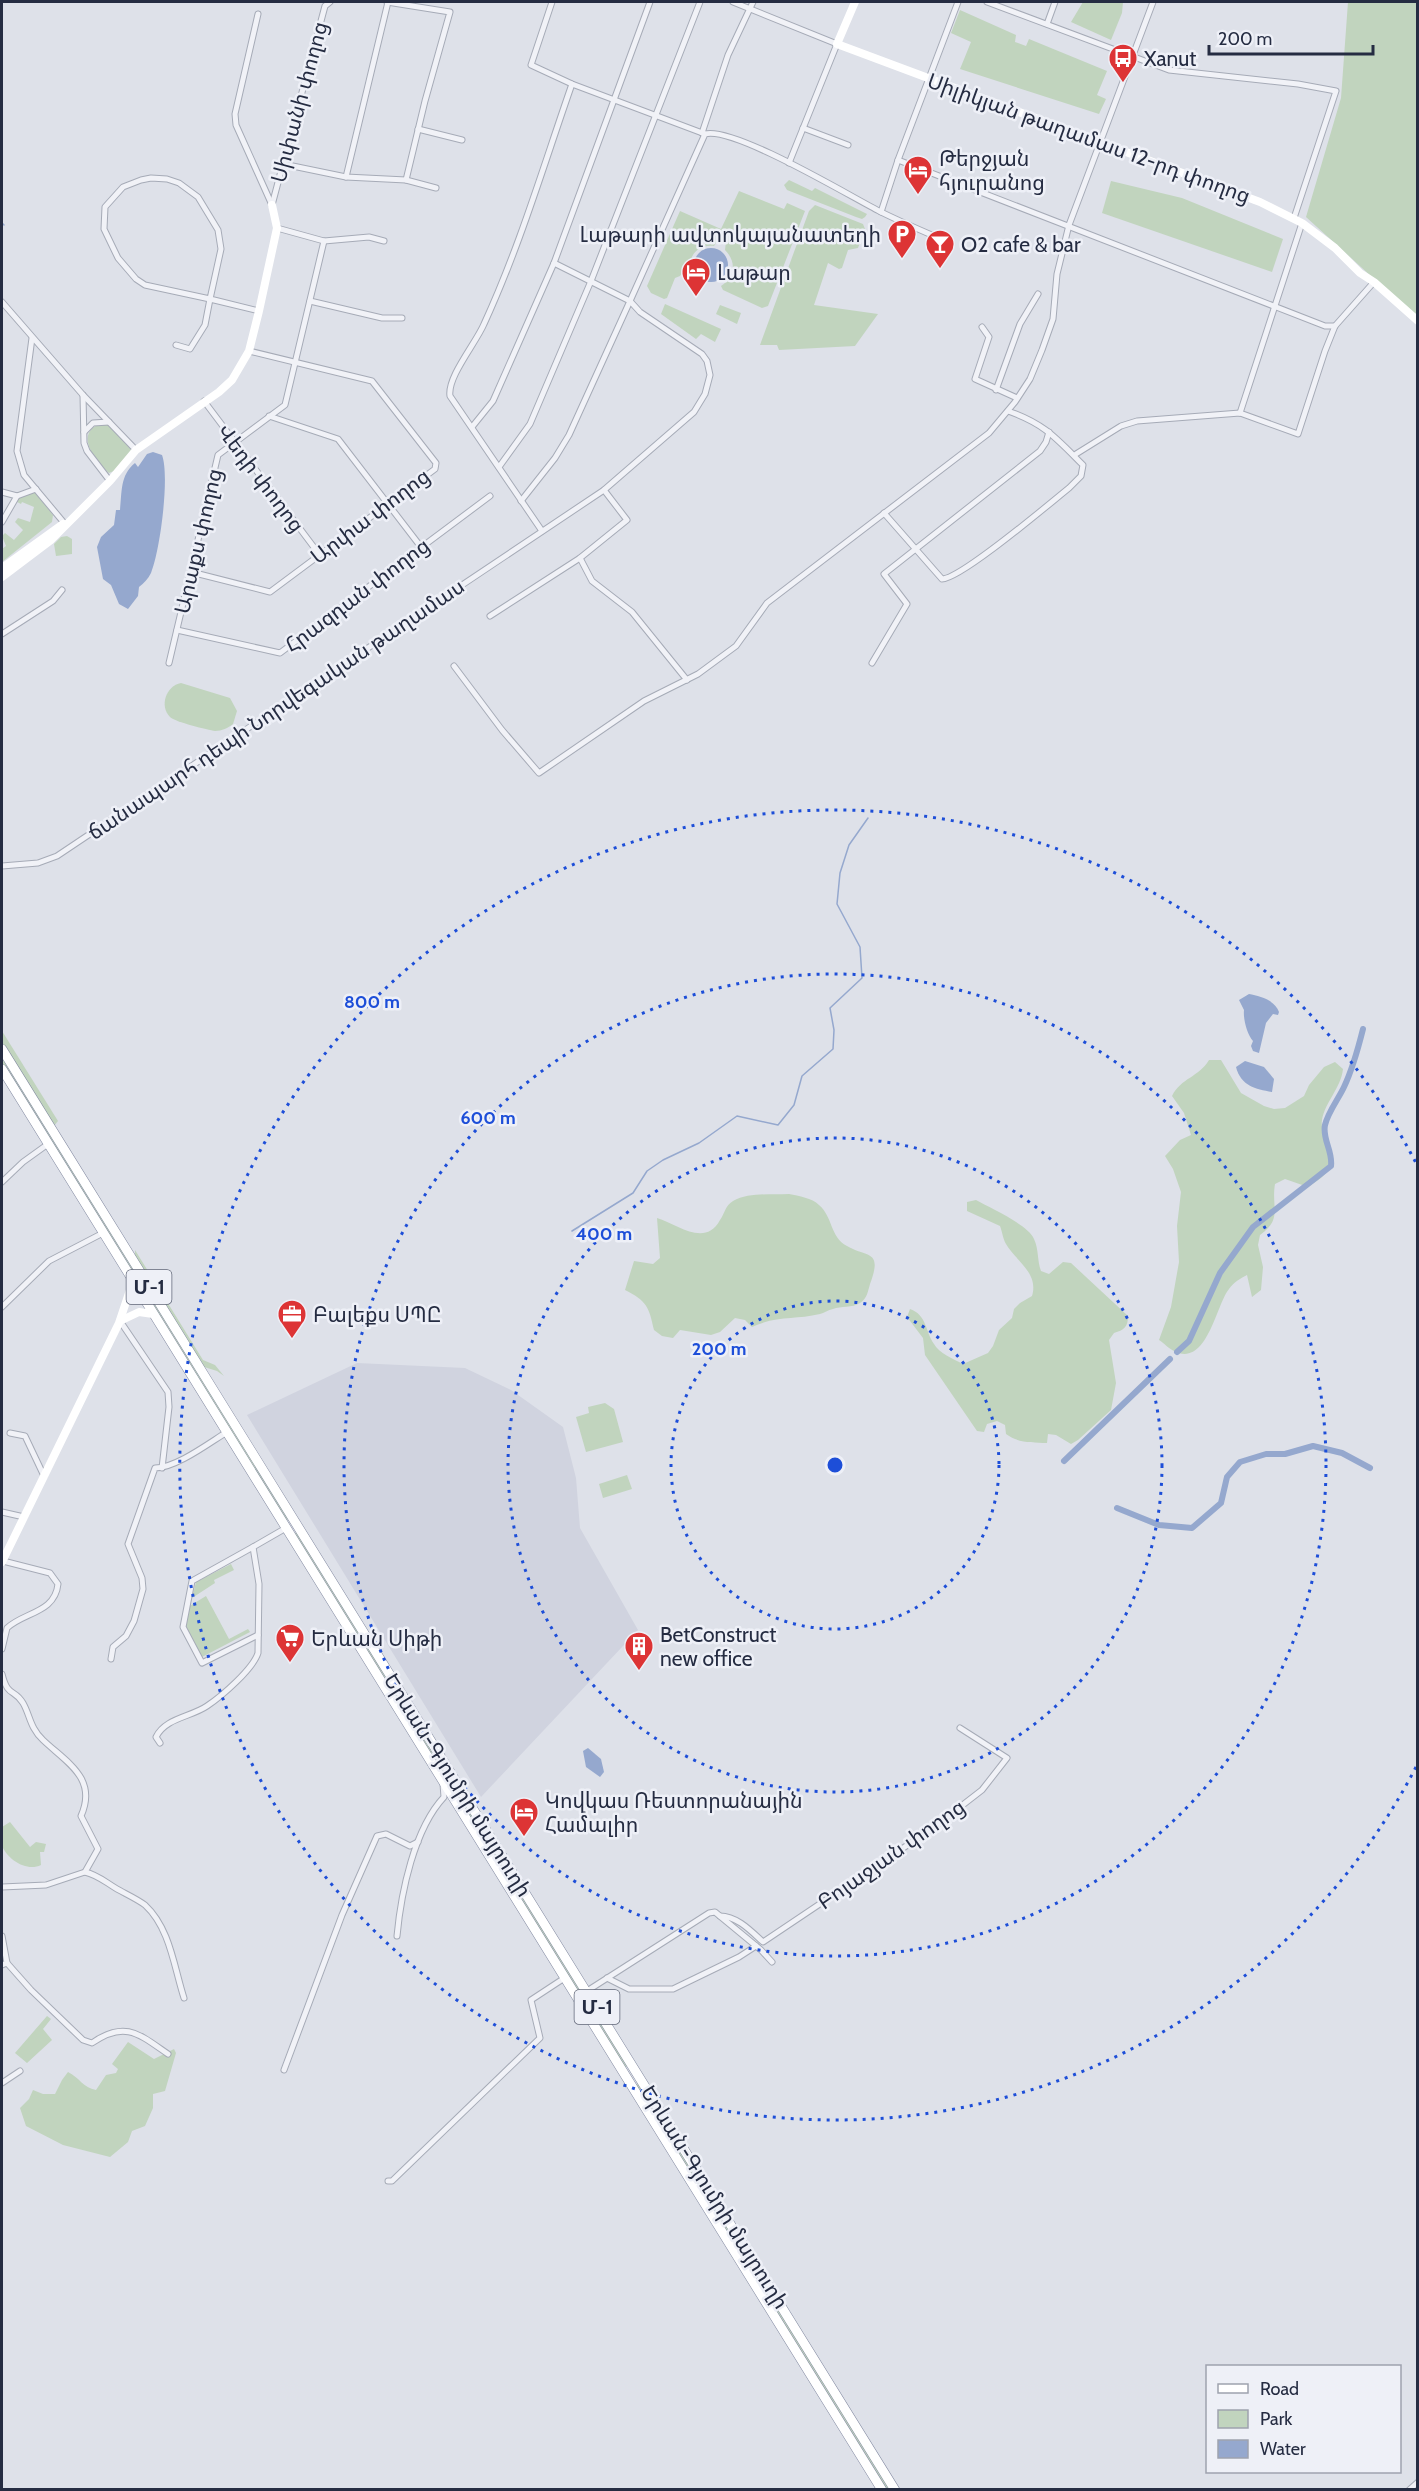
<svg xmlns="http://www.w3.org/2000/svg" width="1419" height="2491" font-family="Cabin,'Noto Sans Armenian',sans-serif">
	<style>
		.built { fill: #d0d3df }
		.green { fill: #c1d4be }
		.water { fill: #95a8ce }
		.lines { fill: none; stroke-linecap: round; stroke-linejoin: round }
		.stream { stroke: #95a8ce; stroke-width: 1.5 }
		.canal { stroke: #95a8ce; stroke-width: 6 }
		.street-casing { stroke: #a6abb7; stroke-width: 7 }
		.highway-casing { stroke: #848ba2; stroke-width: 10 }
		.street { stroke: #f1f2f7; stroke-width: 5 }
		.secondary { stroke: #fff; stroke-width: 8 }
		.highway { stroke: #fff; stroke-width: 9 }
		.ring { fill: none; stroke: #1d4ed8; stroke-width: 3; stroke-dasharray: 3 6 }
		.labels { text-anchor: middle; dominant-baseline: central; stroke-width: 5; stroke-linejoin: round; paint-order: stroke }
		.shield { fill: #eef0f7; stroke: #616778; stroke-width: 1.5 }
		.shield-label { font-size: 20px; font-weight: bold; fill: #252c42 }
		.poi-label { font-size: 21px; fill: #252c42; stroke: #eef0f7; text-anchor: start }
		.street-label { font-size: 21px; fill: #252c42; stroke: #eef0f7 }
		.centre { fill: #1d4ed8; stroke: #eef0f7; stroke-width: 3 }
		.ring-label { font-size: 18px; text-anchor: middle; font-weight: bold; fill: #1d4ed8; stroke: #eef0f7; stroke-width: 5; stroke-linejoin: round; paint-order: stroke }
	</style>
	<rect width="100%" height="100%" fill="#dee1e9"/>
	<polygon class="built" points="357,1363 465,1368 511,1390 563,1427 576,1478 580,1528 638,1630 481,1797 247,1415"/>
	<g class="green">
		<polygon points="1083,2 1123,2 1122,13 1111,40 1071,22"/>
		<polygon points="1348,2 1417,2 1417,318 1306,217 1341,98"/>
		<polygon points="960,10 1016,35 1015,42 1026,46 1029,39 1107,71 1097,95 1106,99 1099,114 960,69 971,42 951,33"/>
		<polygon points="789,180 812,191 815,188 867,214 865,217 862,219 856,217 787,190 784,185"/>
		<polygon points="1111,181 1182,198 1283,239 1272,272 1102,213"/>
		<path d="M739,191L784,209L787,203L805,211L768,306L762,308L723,290L721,286C735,277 737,262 725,250L726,241L722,238L718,240L714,246C699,244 688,255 690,270H684L680,276L675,278L667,298L664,299L651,293L647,286L680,211L721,229Z"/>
		<polygon points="815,205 863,224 865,229 858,248 848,250 842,268 839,269 828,263 814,305 878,314 855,346 779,350 777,345 760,345 809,211"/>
		<polygon points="665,304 721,329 715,342 701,334 696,339 661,314"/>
		<polygon points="720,305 741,313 737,324 716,314"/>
		<path d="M100,424L109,425L130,447L131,451L114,471L109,473C95,462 74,433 100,424Z"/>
		<polygon points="35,492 53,515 52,522 2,562 2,549 6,546 2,536 5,533 14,540 23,530 15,522 18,518 30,522 34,507 22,502 21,504 17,502 19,497"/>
		<polygon points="61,537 67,536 72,539 72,554 56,556 54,544"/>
		<path d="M181,683L230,698L237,711L233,724C228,728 222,731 215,731C208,730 175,722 170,717C159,706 166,686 181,683Z"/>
		<polygon points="2,1031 58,1121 54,1126 2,1045"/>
		<polygon points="2,1056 288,1518 287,1521 284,1520 2,1063"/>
		<path d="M1209,1060H1221L1241,1093L1264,1106L1274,1109L1285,1108L1304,1096L1309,1085L1324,1067L1335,1062L1343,1069C1341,1088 1325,1102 1322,1120C1321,1125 1323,1129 1323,1134C1329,1164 1339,1168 1308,1187L1285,1179L1275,1184C1271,1207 1283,1219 1260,1235L1258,1245L1263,1267L1261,1290L1252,1297L1247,1275C1241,1278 1234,1282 1229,1289C1216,1305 1207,1368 1174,1351C1169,1349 1164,1343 1159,1340L1171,1307L1179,1262L1177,1226L1181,1192L1173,1169L1165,1156L1180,1140L1191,1135L1184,1113L1172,1096C1181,1078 1199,1077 1209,1060Z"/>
		<path d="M789,1194C799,1196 812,1198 819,1205C833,1217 830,1237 847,1246C867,1258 883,1249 870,1284C868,1291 867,1299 860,1303C852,1308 841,1306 833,1309C828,1310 824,1313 820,1314C795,1320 778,1315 752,1327L745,1320L735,1318L720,1332L711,1335L680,1330L673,1338L662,1336L654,1330C649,1307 647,1301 625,1290L634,1261L653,1264L660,1258L657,1218C677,1224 705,1248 720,1220C725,1213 725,1206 733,1201C749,1192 772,1195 789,1194Z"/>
		<path d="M976,1200C990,1208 1029,1225 1034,1239C1039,1250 1037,1260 1041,1271L1049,1274L1063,1262L1071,1263L1128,1316C1128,1327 1124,1330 1114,1333L1109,1340L1116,1383L1111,1410L1078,1440L1071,1444L1056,1435L1048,1434L1047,1443C1032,1442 1020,1444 1006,1434L1005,1425L997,1421L987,1424L984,1432L977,1431L925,1355L923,1338L907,1317L910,1309C927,1315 925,1331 934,1344C939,1353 953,1359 963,1364L988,1353L993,1346L999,1330L1012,1318L1014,1309L1020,1303L1032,1296C1039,1273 1016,1261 1006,1244C1003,1239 1002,1231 1000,1226L967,1211V1202Z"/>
		<polygon points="135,1250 203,1360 215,1365 224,1376 217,1371 201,1366 135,1258"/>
		<polygon points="605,1403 614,1409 623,1442 586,1452 576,1417 589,1413 588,1407"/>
		<polygon points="627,1475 632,1489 603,1498 599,1484"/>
		<polygon points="297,1532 629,2066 625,2067 293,1534"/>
		<polygon points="231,1564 234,1570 214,1580 215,1583 192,1598 196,1582"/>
		<polygon points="206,1596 229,1639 248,1629 250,1632 202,1657 185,1624 188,1607"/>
		<path d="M10,1822L30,1847L36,1842L46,1844L44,1852H40L41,1865C27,1872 8,1860 2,1846C0,1841 1,1832 2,1827Z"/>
		<polygon points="47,2016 51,2019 43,2029 52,2040 27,2063 15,2053"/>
		<path d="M128,2042L154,2059L174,2049L176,2053L165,2091L153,2094V2108L145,2126L132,2131L128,2142L110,2157L63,2145L26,2126L20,2108L29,2099L33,2090L43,2094H55L62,2080L68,2072C79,2077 83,2088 96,2090L106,2075L116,2073L118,2069L112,2064Z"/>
		<polygon points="640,2083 891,2489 887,2489 636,2085"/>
	</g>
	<g class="water">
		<circle cx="711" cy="265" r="17"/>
		<path d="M153,452L162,455C170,476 160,551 151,573C148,579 144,583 139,587L138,596L128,609L119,604L111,585L103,579L97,547L101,537L114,525L116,510H120C122,492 120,475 135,463L138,467L147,454Z"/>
		<path d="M1249,994C1260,996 1275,1000 1279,1012L1278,1015L1273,1014L1266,1023L1259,1053L1253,1051L1251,1046L1253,1041C1247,1034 1243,1019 1244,1010L1239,1000Z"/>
		<path d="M1245,1061L1264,1067L1274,1079L1272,1092C1255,1089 1241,1086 1236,1067Z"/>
		<polygon points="588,1748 601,1759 604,1772 600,1777 586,1767 583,1751"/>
	</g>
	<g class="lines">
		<g class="stream">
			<polyline points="2,223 4,225"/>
			<polyline points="572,1231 633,1193 647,1171 663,1160 699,1143 737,1116 778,1125 794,1105 802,1076 833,1049 834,1030 830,1008 862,978 860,947 837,904 840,873 849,845 868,818"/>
		</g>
		<g class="canal">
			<path d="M1177,1352L1189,1341L1220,1273L1253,1227L1331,1166C1333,1151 1322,1139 1325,1125C1328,1112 1339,1098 1344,1087C1353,1068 1358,1049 1363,1029"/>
			<polyline points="1064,1461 1170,1359"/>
			<polyline points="1117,1508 1159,1525 1192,1528 1221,1503 1227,1477 1240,1462 1266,1454 1285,1454 1313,1446 1342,1453 1370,1468"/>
		</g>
		<g class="street-casing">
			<g id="street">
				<polyline points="387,2 450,12 425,101 406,180"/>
				<polyline points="552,2 531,65 572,84 705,134"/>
				<polyline points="733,2 837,44 789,163"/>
				<polyline points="987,2 1169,70 1298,84 1336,91 1294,218"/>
				<polyline points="258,14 235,114 236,125 272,205"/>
				<polyline points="1047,24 1055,2"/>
				<polyline points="803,128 848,145"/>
				<polyline points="418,129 462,140"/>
				<polyline points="702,133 728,55 753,2"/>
				<polyline points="898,160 1325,326 1335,326"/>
				<polyline points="283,164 346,177 406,180 436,188"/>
				<polyline points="346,177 388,2"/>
				<polyline points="272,205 325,6 330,2"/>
				<polyline points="881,212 898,160 958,2"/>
				<polyline points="277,228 324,241 369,237 384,241"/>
				<polyline points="310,301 382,318 402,318"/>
				<polyline points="2,302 83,395 136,450"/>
				<polyline points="982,327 989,337 975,379 1017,398"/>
				<polyline points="32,338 17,451 24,475 65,524"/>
				<polyline points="176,345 190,349 205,325 210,299 221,249 218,230 198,197 179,183 167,179 151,178 141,180 123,187 105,207 104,229 118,258 136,279 145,285 210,299 259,311"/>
				<polyline points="996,390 1020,324 1038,294"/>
				<polyline points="83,395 84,443 87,451 110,481"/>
				<polyline points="204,401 319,554"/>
				<polyline points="1240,413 1302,223"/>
				<polyline points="269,416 338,439 421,547"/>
				<polyline points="472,427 493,401 554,263 650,2"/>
				<polyline points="84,432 93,423 109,422"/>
				<polyline points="1076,454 1121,426 1137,421 1240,413 1298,434 1325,351 1335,326 1374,282"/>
				<polyline points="499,467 530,424 591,281 700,2"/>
				<polyline points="2,492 17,496 36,489"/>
				<polyline points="521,501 555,458 569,435 630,301 554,263"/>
				<path d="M884,513L942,579C961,579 1049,504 1069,488L1081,476L1083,465C1056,438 1045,424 1008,411"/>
				<polyline points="2,522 17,496"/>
				<path d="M542,531L450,396C447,377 476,343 484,324C520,246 544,164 572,84"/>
				<polyline points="580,558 592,581 632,612 687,680"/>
				<polyline points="191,572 270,592 435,469 436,463 372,381 249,351"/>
				<polyline points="490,616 580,558 627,520 604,490"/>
				<polyline points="177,630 280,653 490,496"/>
				<polyline points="2,634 53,601 62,590"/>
				<polyline points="169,663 218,455 285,405 324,241"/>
				<polyline points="872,663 907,604 884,574 1040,451 1046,442 1049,432"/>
				<polyline points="454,666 502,730 539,773 644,701 698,674 736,646 767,603 989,433 1015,402 1030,379 1042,350 1053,319 1057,274 1069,225 1153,2"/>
				<path d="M2,866L38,863L57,856L604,490L694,412L705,394L710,375L707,361L702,354L640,312L630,301L705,134C733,126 848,195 879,211C899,221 920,230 941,239"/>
				<polyline points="2,1182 23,1162 48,1144"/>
				<polyline points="2,1307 49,1261 103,1233"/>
				<polyline points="120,1321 168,1392 169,1407 162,1468"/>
				<polyline points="10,1433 25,1436 44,1476"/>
				<polyline points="2,1512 24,1517"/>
				<polyline points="253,1547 192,1581 183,1627 202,1663 258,1635"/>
				<path d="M2,1649L7,1628C24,1612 55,1613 58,1584L50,1573L3,1561"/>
				<path d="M111,1659L113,1647L126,1636L134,1621L143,1589L142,1578L128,1544L155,1468C176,1468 209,1443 227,1432"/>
				<path d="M2,1674C8,1698 14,1688 23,1703C30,1715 30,1728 43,1740C66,1762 98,1778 81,1816L98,1849L85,1872L46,1885L2,1887"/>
				<path d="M160,1743L156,1737C165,1718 191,1717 207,1706C222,1696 253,1669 258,1653L259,1584L253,1547L286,1528"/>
				<path d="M85,1872C98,1875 105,1882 117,1889C126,1894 137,1899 145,1905C170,1928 174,1967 184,1998"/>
				<path d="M720,1916C737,1916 751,1931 763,1942L933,1828L982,1790L1007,1758L960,1728"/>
				<polyline points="2,1936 7,1963 2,1965"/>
				<path d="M397,1936C401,1893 414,1829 444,1797L443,1784"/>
				<path d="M7,1963L31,1990L83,2040L92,2043C125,2020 139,2034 168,2054"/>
				<polyline points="607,1978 629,1989 673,1989 739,1957 756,1946"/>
				<polyline points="587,1991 709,1913 715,1912 761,1950 772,1962"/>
				<polyline points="284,2070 342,1915 377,1836 386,1834 410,1846 418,1842"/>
				<polyline points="2,2083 20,2071"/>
				<polyline points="388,2181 392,2181 540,2038 531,2000 566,1977"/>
				<polyline points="1409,2490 1418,2482"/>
			</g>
		</g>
		<g class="highway-casing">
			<g id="highway">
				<polyline points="2,1049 895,2490"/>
				<polyline points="2,1069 882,2490"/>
			</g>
		</g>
		<use href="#street" class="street"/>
		<g class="secondary">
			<polyline points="855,2 837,44 1260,202 1302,223 1335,248 1360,273 1374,282 1418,321"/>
			<polyline points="2,568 63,524"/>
			<polyline points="2,577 51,540 110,481 136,450 219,392 232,380 249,351 259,311 277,228 272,205"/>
			<polyline points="120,1321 139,1312 153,1314"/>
			<polyline points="2,1562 119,1323 133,1281"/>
		</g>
		<use href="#highway" class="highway"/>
	</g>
	<g class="ring">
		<circle cx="835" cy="1465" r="164"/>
		<circle cx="835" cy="1465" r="327"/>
		<circle cx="835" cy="1465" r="491"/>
		<path d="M1416 1767A655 655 0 1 1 1416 1163"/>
	</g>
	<defs>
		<g id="bus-pin" transform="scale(1.5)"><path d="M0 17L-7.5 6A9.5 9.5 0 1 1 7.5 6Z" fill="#dd3435" stroke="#eef0f7"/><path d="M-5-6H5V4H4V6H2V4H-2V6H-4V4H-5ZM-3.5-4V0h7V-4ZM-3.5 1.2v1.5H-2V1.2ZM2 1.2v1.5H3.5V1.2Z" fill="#fff"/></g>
		<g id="hotel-pin" transform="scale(1.5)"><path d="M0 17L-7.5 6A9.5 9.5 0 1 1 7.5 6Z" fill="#dd3435" stroke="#eef0f7"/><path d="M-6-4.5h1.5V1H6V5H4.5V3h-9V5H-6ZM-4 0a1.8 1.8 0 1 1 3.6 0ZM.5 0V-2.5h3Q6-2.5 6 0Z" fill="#fff"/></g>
		<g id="parking-pin" transform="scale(1.5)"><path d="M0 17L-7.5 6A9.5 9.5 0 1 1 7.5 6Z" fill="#dd3435" stroke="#eef0f7"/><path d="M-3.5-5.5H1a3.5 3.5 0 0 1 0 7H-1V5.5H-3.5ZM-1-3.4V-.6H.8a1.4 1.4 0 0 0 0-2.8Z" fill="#fff"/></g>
		<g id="bar-pin" transform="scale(1.5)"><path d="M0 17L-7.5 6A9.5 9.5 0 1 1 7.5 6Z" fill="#dd3435" stroke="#eef0f7"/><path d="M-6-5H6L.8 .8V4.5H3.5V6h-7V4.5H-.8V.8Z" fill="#fff"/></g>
		<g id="office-pin" transform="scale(1.5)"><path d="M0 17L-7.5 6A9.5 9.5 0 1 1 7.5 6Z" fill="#dd3435" stroke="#eef0f7"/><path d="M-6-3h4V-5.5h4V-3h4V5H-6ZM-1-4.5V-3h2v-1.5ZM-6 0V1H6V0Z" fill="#fff"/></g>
		<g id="supermarket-pin" transform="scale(1.5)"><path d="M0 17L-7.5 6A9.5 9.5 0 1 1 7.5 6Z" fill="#dd3435" stroke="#eef0f7"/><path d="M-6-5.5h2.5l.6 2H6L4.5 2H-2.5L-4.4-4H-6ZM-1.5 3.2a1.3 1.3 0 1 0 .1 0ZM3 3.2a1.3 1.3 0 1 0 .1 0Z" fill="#fff"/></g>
		<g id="building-pin" transform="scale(1.5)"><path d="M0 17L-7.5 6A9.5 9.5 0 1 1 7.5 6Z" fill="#dd3435" stroke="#eef0f7"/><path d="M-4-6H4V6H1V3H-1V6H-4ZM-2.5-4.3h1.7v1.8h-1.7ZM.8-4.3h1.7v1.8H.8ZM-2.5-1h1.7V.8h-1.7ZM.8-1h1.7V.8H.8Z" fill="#fff"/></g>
	</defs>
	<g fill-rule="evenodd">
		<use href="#bus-pin" x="1123" y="58"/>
		<use href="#hotel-pin" x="918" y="170"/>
		<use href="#parking-pin" x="902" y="234"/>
		<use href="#bar-pin" x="940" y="244"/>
		<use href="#hotel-pin" x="696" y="272"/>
		<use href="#office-pin" x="292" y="1314"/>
		<use href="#supermarket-pin" x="290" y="1638"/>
		<use href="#building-pin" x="639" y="1646"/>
		<use href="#hotel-pin" x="524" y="1812"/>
	</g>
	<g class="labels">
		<g class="shield">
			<rect x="126.5" y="1270" width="45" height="34" rx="4.5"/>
			<rect x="574.5" y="1990" width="45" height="34" rx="4.5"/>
		</g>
		<g class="shield-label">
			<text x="149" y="1287">Մ-1</text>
			<text x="597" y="2007">Մ-1</text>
		</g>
		<g class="poi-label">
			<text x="1144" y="58">Xanut</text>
			<text x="939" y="158">Թերջյան<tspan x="939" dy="24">հյուրանոց</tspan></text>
			<text x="881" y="234" text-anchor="end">Լաթարի ավտոկայանատեղի</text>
			<text x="961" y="244">O2 cafe &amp; bar</text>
			<text x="717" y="272">Լաթար</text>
			<text x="313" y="1314">Բալեքս ՍՊԸ</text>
			<text x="660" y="1634">BetConstruct<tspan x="660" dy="24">new office</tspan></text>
			<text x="311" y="1638">Երևան Սիթի</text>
			<text x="545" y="1800">Կովկաս Ռեստորանային<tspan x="545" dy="24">Համալիր</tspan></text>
		</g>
		<g class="street-label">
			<text transform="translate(299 102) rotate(-75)">Սիփանի փողոց</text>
			<text transform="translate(1089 138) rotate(20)">Սիլիկյան թաղամաս 12-րդ փողոց</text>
			<text transform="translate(261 478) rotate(53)">Վեդի փողոց</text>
			<text transform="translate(370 516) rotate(-37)">Արփա փողոց</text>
			<text transform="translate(198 541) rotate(-77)">Արաքս փողոց</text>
			<text transform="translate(357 595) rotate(-37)">Հրազդան փողոց</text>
			<text transform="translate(276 709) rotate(-34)">ճանապարհ դեպի Նորվեգական թաղամաս</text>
			<text transform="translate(458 1785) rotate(58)">Երևան-Գյումրի մայրուղի</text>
			<text transform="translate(891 1854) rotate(-35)">Բոյաջյան փողոց</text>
			<text transform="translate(715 2197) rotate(58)">Երևան-Գյումրի մայրուղի</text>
		</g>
	</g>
	<circle cx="835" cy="1465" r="9" class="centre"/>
	<g class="ring-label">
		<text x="372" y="1008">800 m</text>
		<text x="488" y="1124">600 m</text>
		<text x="604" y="1240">400 m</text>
		<text x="719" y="1355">200 m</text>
	</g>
	<rect width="1419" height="2491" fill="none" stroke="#252c42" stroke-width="6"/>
	<rect x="1206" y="2365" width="195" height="108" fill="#eef0f7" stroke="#9ea2af" stroke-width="1.5"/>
	<rect x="1218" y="2384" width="30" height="9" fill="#ffffff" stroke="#9ea2af" stroke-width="1.5"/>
	<text x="1260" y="2395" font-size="18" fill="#252c42">Road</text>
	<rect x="1218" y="2410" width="30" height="18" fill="#c1d4be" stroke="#9ea2af" stroke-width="1.5"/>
	<text x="1260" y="2425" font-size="18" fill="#252c42">Park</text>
	<rect x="1218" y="2440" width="30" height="18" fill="#95a8ce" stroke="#9ea2af" stroke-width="1.5"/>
	<text x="1260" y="2455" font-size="18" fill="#252c42">Water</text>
	<path d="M1209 45v9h164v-9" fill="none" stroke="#252c42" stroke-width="3"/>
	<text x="1218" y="45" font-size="18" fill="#252c42" stroke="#eef0f7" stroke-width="4.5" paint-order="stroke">200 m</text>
</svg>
